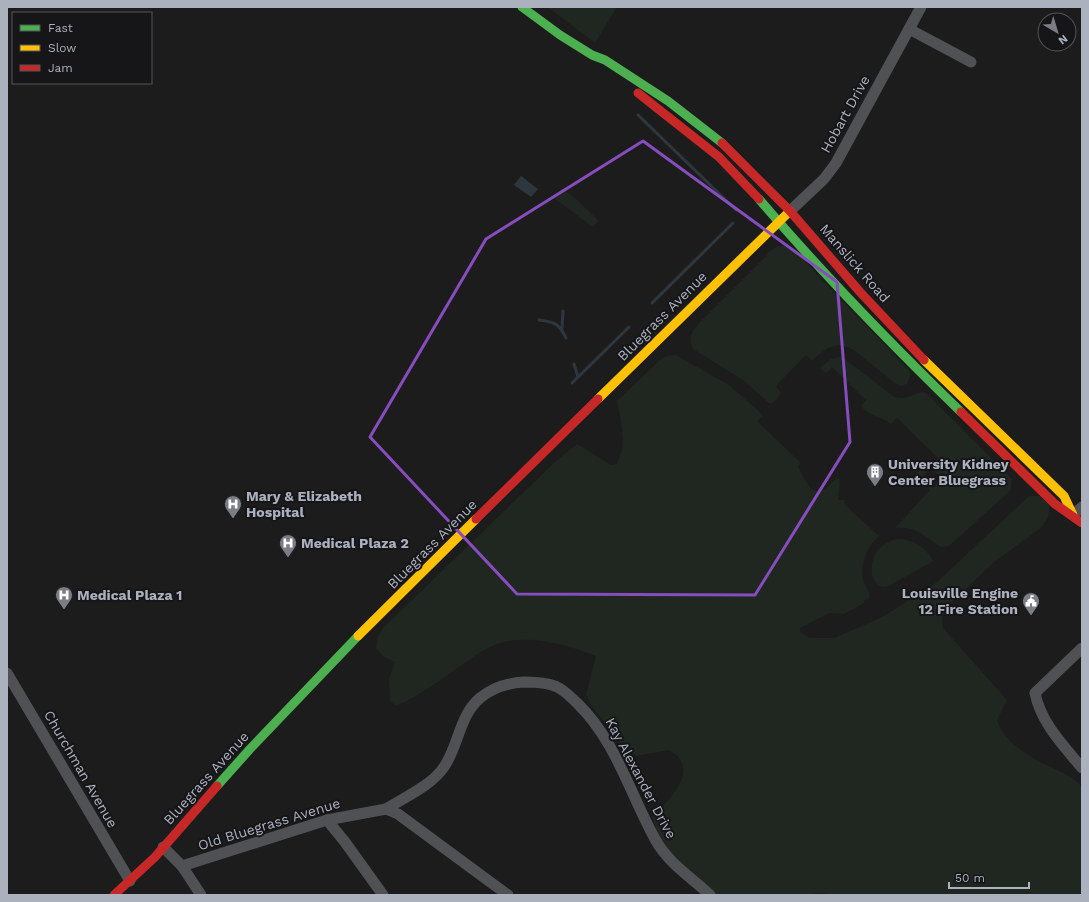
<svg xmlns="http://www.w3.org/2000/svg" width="1089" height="902" font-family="'Work Sans',sans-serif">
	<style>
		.green { fill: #1f2720 }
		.water { fill: #2d373f }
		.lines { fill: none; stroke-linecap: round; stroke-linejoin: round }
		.stream { stroke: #2d373f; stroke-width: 3 }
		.street { stroke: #505155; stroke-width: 11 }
		.fast { stroke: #4caf50; stroke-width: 9 }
		.slow { stroke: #ffc107; stroke-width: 9 }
		.jam { stroke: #c62828; stroke-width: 9 }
		.marked { fill: none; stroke: #874dbf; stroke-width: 3; stroke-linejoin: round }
		.labels { text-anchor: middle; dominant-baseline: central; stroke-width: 4; stroke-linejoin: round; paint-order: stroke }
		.street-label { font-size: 14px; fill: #acb1be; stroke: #161619 }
		.poi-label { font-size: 14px; font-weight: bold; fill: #acb1be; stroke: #161619; text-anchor: start }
	</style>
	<rect width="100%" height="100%" fill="#1c1c1c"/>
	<g class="green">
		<polygon points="548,7 617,7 595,43"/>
		<polygon points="562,188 576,199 597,219 598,221 593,227 555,199"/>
		<path d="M783,246H790L909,370L910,376L907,384L901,386L896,384L854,350C836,340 825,348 812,361L806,355L776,386L781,393L772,404L769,403L743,380L693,349C687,338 692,332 699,323L768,254L767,253L776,247Z"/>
		<path d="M676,355L729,385L763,415L757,421L801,463L798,467C811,491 815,501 837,478L840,479L838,500H845L844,504L879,536C867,547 860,563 863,579C864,586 870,591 870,597L864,601V603L844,614L829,613L800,628V632L810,638H835L884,616L937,582L1029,496H1039L1050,505L1048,517L1042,527L993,563L950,604L942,617L943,628L1007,700L997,720C1006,746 1034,759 1057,770C1067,775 1075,778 1082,787V895H832L822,893L800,895H716C696,879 654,843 653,816C666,803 694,777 679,758C677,755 672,752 669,750L636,756L622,746L591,705L586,694L596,656C569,645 533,635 504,642C486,646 471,659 456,669C437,683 418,696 396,706L390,701L389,679L395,662L384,657L376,648L377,638L385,626L555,462L577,444L611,465L617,464L623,447L622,429L617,401L661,359L667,356Z"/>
		<path d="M840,357L845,359L893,396C909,403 915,389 926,393L1012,479L1011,490L949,546L941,547C923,536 918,526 895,528L930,490L915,475L922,468L927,472L922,478L933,488L941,479L931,466L938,458L897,418L891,424C882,417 865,414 861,406L866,400L832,367L826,373L820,368L831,359Z"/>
		<path d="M896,539C911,538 926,546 933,561L889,586L882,587C867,581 870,558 879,549C884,544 889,541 896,539Z"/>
	</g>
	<polygon class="water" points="521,176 538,189 531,197 514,185"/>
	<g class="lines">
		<g class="stream">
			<polyline points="638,115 736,210"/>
			<polyline points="652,303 733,223"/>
			<path d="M539,320C554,322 559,323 566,338"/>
			<polyline points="562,328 563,311"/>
			<polyline points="574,364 578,377"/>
			<polyline points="572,383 629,327"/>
		</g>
		<g class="street">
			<polyline points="909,29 971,62"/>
			<polyline points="790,211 824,179 836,163 921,7"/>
			<polyline points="1073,515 1082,507"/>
			<path d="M1082,648L1035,693C1041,723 1063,745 1082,768"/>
			<polyline points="7,673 130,881"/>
			<path d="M386,809C405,797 431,786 444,767C459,745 459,716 480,698C493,687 507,683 524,682C535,682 550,683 559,688C566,692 572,698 578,704C616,741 630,794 655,839C668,863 691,877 710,895"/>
			<polyline points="327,820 345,842 383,895"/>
			<polyline points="163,847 182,866 201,895"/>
			<polyline points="182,866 327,820 386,809 398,814 508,895"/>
		</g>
		<g class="fast">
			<polyline points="522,7 560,35 592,55 605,60 668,101 722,143"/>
			<path d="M759,199C822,273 891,344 961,412"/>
			<polyline points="217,786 250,749 358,636"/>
		</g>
		<g class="slow">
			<polyline points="924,360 1064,496 1073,515"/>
			<polyline points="598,399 790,211"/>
			<polyline points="358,636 476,519"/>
		</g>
		<g class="jam">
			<polyline points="638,93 719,157 759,199"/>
			<polyline points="722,143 790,211 860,292 924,360"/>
			<polyline points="961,412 1055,504 1082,523"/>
			<polyline points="476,519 598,399"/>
			<polyline points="114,895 155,857 217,786"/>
		</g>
	</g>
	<path class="marked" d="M643,141L837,282L850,442L755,595L517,594L370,437L486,239Z"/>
	<defs>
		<g id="building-pin" transform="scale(0.9)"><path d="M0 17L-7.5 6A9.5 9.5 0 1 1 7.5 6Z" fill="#7a7d85" stroke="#161619"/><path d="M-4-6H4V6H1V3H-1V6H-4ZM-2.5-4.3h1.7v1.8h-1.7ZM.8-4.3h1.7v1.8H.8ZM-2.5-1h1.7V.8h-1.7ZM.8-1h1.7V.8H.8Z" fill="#fff"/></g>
		<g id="hospital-pin" transform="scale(0.9)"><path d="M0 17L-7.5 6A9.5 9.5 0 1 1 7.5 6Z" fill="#7a7d85" stroke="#161619"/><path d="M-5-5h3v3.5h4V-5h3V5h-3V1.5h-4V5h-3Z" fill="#fff"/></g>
		<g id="civic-pin" transform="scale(0.9)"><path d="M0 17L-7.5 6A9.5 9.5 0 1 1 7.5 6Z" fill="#7a7d85" stroke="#161619"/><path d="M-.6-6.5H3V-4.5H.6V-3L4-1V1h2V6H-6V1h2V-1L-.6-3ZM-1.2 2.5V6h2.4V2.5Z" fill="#fff"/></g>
	</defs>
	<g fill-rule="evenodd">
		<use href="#building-pin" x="875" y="472"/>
		<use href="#hospital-pin" x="233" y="504"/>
		<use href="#hospital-pin" x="288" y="543"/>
		<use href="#hospital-pin" x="64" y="595"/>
		<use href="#civic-pin" x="1031" y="601"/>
	</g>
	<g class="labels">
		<g class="street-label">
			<text transform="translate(845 114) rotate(-61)">Hobart Drive</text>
			<text transform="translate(855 263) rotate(49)">Manslick Road</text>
			<text transform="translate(662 316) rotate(-45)">Bluegrass Avenue</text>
			<text transform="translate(432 544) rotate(-45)">Bluegrass Avenue</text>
			<text transform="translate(81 769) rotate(60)">Churchman Avenue</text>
			<text transform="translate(206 778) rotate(-48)">Bluegrass Avenue</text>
			<text transform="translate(641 778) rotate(62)">Kay Alexander Drive</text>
			<text transform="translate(269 824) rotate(-17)">Old Bluegrass Avenue</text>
		</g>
		<g class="poi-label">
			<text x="888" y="464">University Kidney<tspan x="888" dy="16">Center Bluegrass</tspan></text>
			<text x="246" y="496">Mary &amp; Elizabeth<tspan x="246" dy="16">Hospital</tspan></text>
			<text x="301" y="543">Medical Plaza 2</text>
			<text x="1018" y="593" text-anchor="end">Louisville Engine<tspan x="1018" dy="16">12 Fire Station</tspan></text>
			<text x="77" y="595">Medical Plaza 1</text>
		</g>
	</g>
	<rect width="1089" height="902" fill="none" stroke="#acb1be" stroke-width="16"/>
	<rect x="12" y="12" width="140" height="72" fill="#161619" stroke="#52545b"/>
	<rect x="20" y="25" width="20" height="6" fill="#4caf50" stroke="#52545b"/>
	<text x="48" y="32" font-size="12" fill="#acb1be">Fast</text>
	<rect x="20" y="45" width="20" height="6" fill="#ffc107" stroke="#52545b"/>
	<text x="48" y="52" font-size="12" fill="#acb1be">Slow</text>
	<rect x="20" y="65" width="20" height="6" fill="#c62828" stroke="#52545b"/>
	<text x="48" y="72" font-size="12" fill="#acb1be">Jam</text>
	<g transform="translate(1057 32) rotate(142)"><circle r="19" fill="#161619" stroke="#52545b"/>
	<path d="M0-3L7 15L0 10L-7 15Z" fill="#7a7d85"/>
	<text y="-6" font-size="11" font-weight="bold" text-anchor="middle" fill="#acb1be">N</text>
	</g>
	<path d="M949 882v6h80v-6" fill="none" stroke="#acb1be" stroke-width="2"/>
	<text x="955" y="882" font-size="12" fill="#acb1be" stroke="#161619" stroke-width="3" paint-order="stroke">50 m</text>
</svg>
